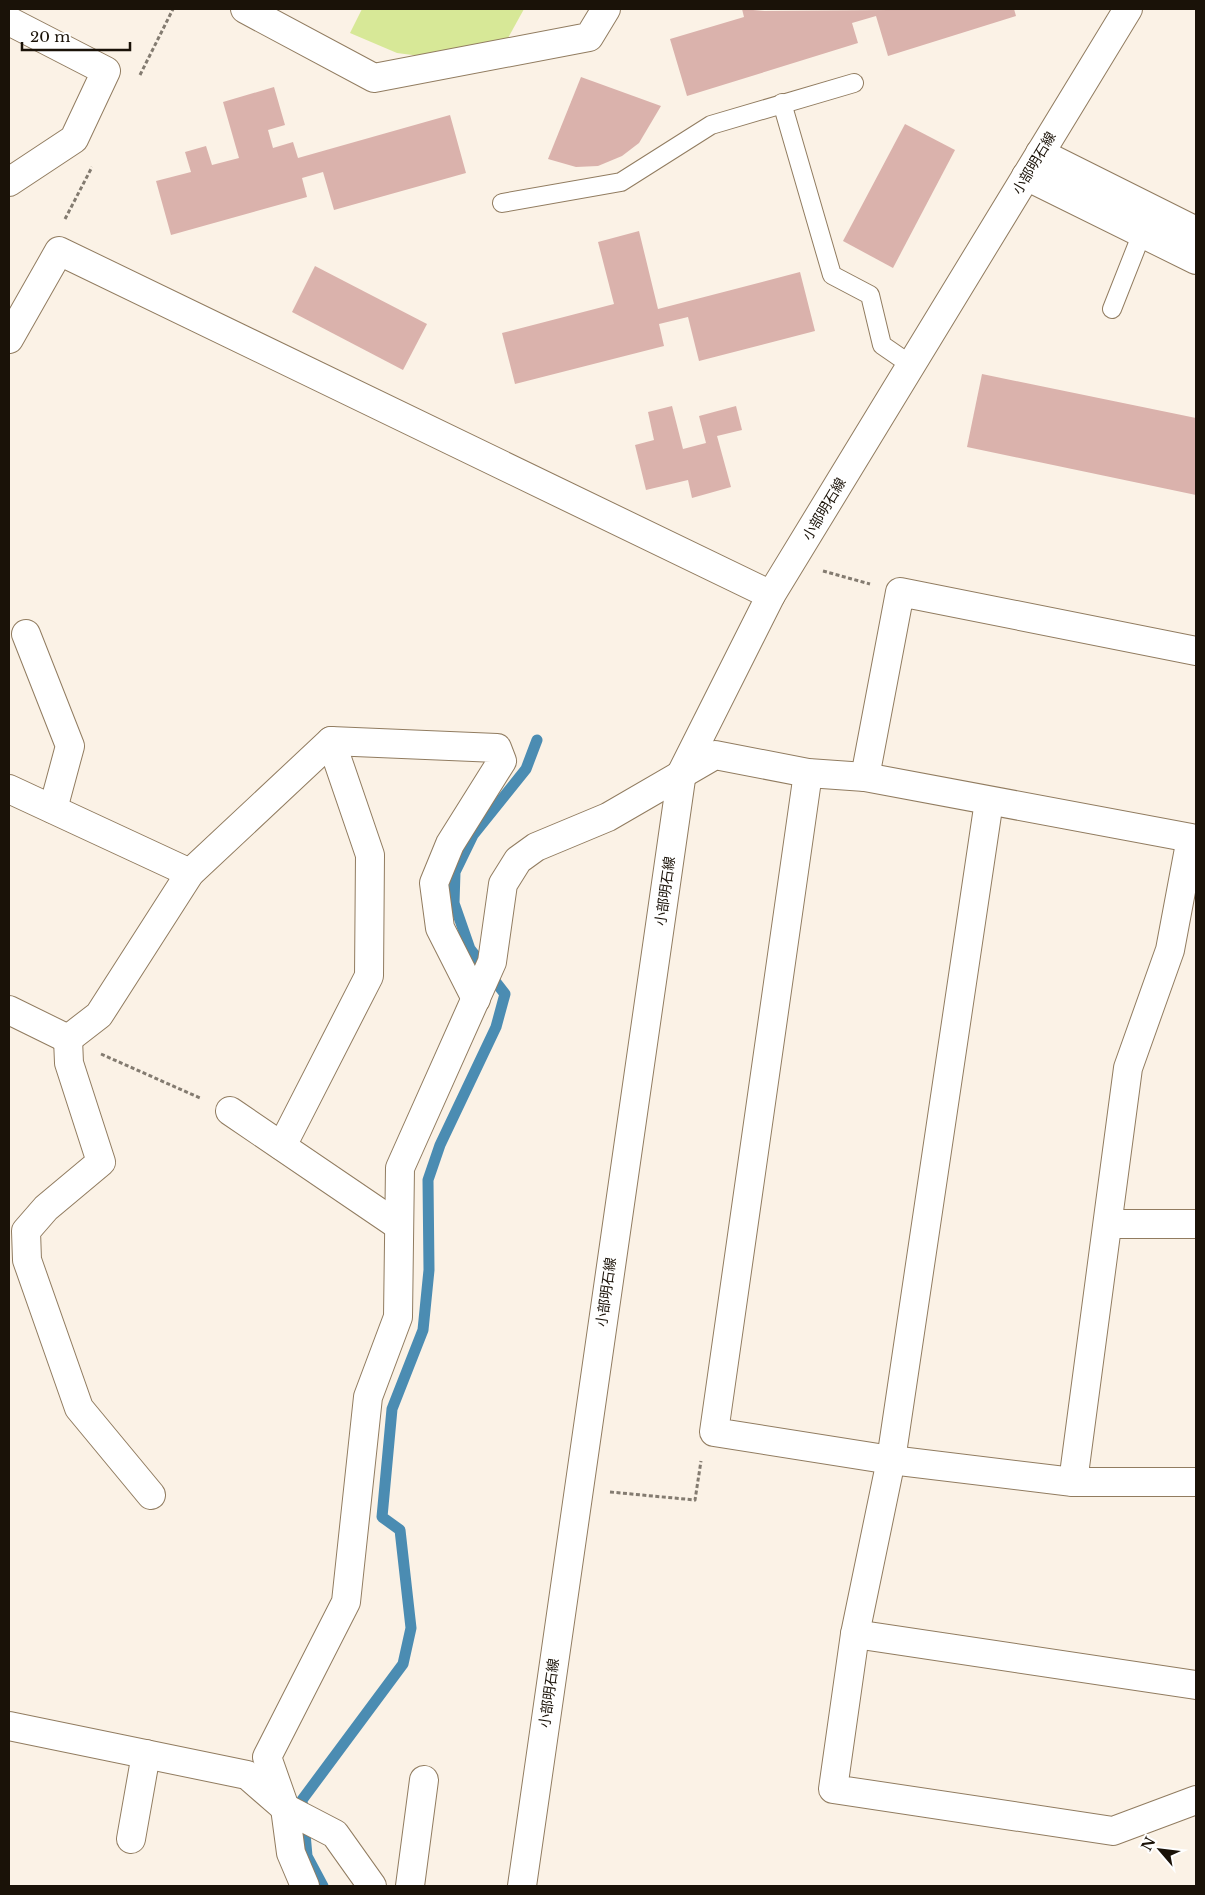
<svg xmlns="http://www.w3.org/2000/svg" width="1205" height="1895" font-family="'Libre Baskerville','Noto Sans JP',serif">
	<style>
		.green { fill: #d7e897 }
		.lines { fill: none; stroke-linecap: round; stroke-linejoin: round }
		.stream { stroke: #4b8cb2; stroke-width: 11 }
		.building { fill: #dab2ac }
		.lane-casing { stroke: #917c60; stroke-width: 20 }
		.street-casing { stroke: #917c60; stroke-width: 30 }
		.primary-casing { stroke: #917c60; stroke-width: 30 }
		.path { stroke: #837b70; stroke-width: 3; stroke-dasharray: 4 2.5; stroke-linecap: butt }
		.lane { stroke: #fff; stroke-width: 18 }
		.street { stroke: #fff; stroke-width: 28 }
		.primary { stroke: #fff; stroke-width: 28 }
		.labels { text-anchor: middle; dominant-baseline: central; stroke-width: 5; stroke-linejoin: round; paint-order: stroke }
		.street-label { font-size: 14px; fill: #1a1208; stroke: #fff }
	</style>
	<rect width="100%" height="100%" fill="#fbf2e6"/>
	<polygon class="green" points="362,9 524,9 508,38 420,56 397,53 350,33"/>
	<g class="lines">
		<polyline class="stream" points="323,1886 307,1856 302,1800 403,1664 411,1628 400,1530 382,1517 392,1409 423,1330 429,1270 428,1180 440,1145 496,1027 505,994 470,949 454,903 455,872 473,835 526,769 537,740"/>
	</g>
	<g class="building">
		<polygon points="742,9 764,11 1014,9 1016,16 888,56 876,16 852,23 858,43 687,96 670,39 744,17"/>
		<polygon points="581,77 661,106 639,143 622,156 598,166 576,167 548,159"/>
		<polygon points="274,87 285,125 268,130 273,148 293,142 298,158 450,115 466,173 334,210 323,172 302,178 307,197 171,235 156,181 191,172 185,152 206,146 212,165 239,158 223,102"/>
		<polygon points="905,124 955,150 893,268 843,241"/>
		<polygon points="639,231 658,309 800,272 815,331 699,361 688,317 659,324 664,346 515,384 502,333 614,304 598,242"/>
		<polygon points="315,266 427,324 403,370 292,312"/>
		<polygon points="982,374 1196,418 1196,495 967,447"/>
		<polygon points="672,406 683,449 706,443 699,416 736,406 742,430 717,436 731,487 692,498 688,480 646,490 635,445 654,440 648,412"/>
	</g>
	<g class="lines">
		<g class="lane-casing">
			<g id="lane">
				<polyline points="782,103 832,275 870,295 882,345 911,365"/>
				<polyline points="502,203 621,182 711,125 854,83"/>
				<polyline points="1112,309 1142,233"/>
			</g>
		</g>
		<g class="street-casing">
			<g id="street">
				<polyline points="245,9 374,78 589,37 606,9"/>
				<polyline points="9,21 106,71 74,139 9,182"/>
				<polyline points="1040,153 1196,231"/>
				<polyline points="1026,176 1196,260"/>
				<polyline points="9,339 59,251 771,595"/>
				<polyline points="26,634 70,746 53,809"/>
				<polyline points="808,773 714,1432 891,1460 1073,1482 1196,1482"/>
				<polyline points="865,777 900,592 1196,651"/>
				<polyline points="9,789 190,873"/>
				<polyline points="989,801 891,1460 855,1634 833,1789 1113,1831 1196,1800"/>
				<polyline points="9,1010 68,1039"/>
				<polyline points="68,1039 99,1015 190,873 331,741 497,748 502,761 450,844 434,883 440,928 476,999"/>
				<polyline points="68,1039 69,1063 101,1162 46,1208 26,1231 27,1260 79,1408 151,1495"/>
				<polyline points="230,1111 399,1226"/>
				<polyline points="282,1146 369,976 370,855 331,741"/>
				<polyline points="1108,1224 1196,1224"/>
				<polyline points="855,1634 1196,1685"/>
				<polyline points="9,1726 247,1775 285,1808 335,1834 372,1886"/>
				<polyline points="131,1839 146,1754"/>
				<polyline points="305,1886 291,1853 285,1808 267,1757 346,1602 368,1397 398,1317 400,1168 492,962 503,884 518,860 536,847 608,817 715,755 808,773 865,777 1191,838 1170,950 1128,1068 1073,1482"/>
				<polyline points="410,1886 424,1780"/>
			</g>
		</g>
		<g class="primary-casing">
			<polyline id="primary" points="522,1886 682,772 771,595 1128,9"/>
		</g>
		<g class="path">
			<polyline points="140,75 173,9"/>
			<polyline points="65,219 92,167"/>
			<polyline points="823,571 870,584"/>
			<polyline points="101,1054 200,1098"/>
			<polyline points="610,1492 695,1500 701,1461"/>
		</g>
		<use href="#lane" class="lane"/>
		<use href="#street" class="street"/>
		<use href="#primary" class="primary"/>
	</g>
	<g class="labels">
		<g class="street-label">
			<text transform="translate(1034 163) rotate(-59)">小部明石線</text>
			<text transform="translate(824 509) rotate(-59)">小部明石線</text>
			<text transform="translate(665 891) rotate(-82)">小部明石線</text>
			<text transform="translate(606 1292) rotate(-82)">小部明石線</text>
			<text transform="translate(549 1693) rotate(-82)">小部明石線</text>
		</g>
	</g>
	<rect width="1205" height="1895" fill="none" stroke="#1a1208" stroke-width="20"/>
	<g transform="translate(1160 1850) rotate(298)" stroke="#ffffff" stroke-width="4" paint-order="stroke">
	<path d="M0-4L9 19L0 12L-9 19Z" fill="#1a1208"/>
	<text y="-8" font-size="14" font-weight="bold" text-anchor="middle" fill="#1a1208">N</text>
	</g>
	<path d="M22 42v8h108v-8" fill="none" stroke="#1a1208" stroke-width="2.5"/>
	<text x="30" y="42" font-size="15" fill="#1a1208" stroke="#ffffff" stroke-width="4" paint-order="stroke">20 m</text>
</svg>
